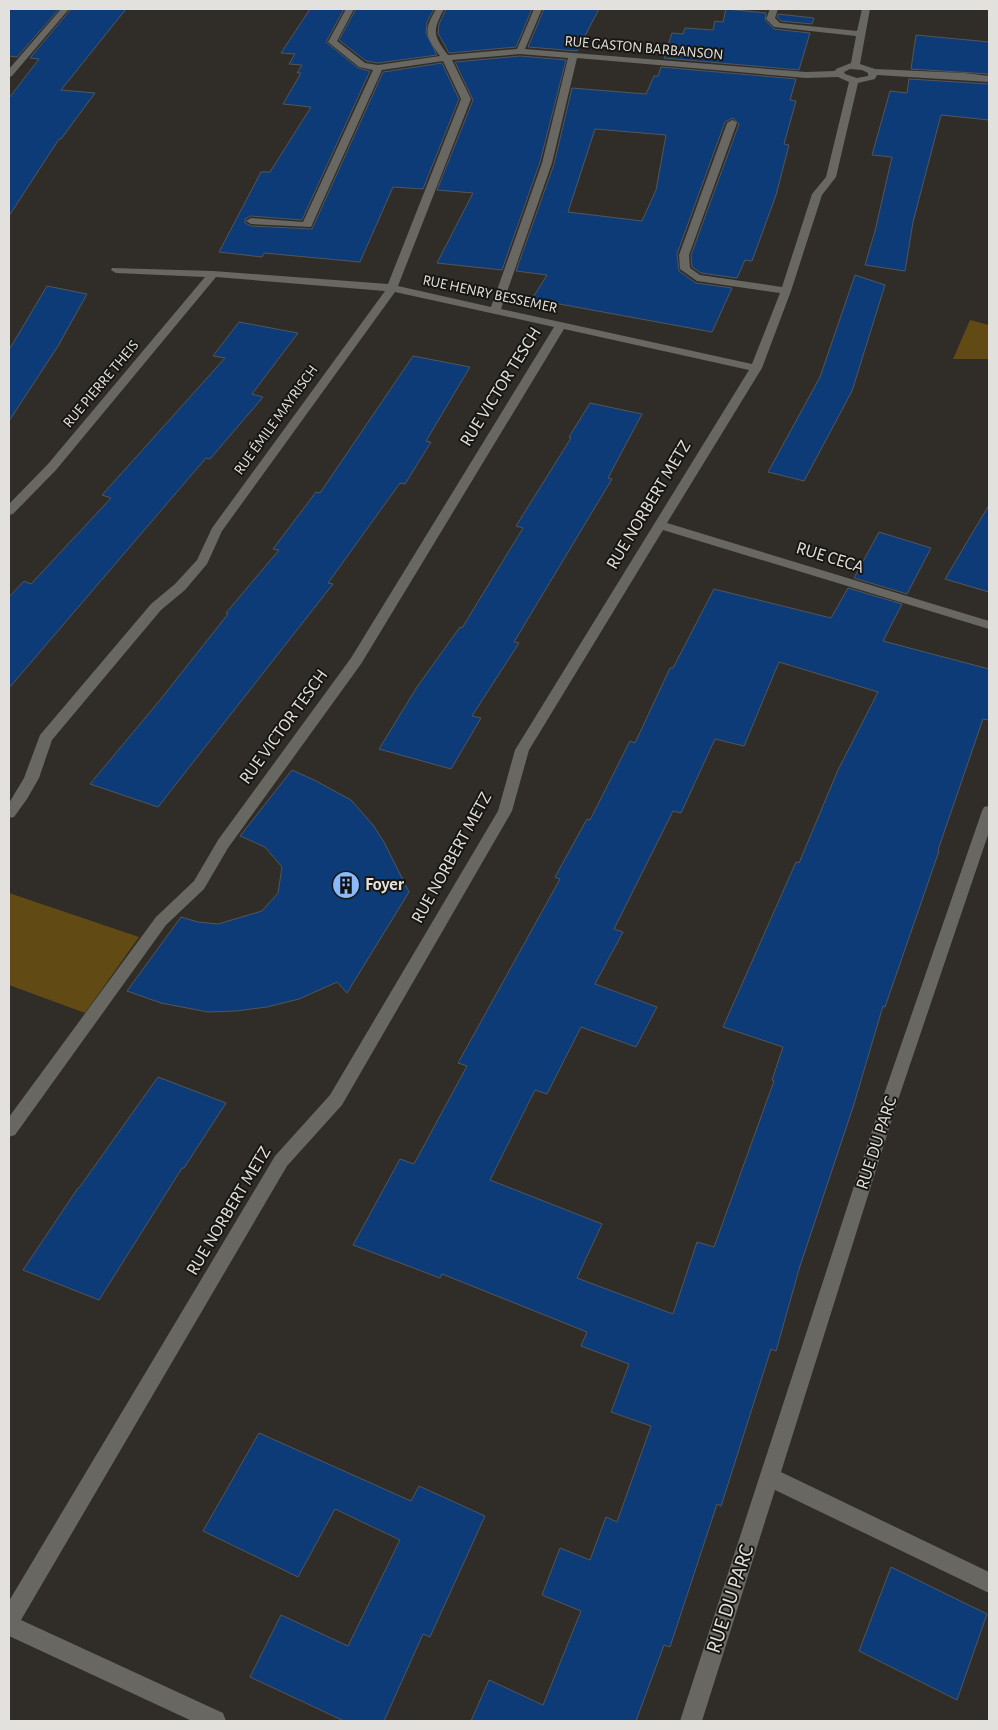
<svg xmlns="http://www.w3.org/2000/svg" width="998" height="1730" font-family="'Alegreya Sans',sans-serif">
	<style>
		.green { fill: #614a13 }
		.building { fill: #0c3b77; stroke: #52565b; fill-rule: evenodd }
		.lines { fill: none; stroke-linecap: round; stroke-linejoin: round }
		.minor { fill: #696761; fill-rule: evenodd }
		.labels { text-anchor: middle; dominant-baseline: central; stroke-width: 4; stroke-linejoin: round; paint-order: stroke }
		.far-street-label { font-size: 15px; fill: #e3e1de; stroke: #171613 }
		.street-label { font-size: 18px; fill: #e3e1de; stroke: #171613 }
		.poi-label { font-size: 18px; font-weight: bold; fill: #e3e1de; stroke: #171613; text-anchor: start }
		.near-street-label { font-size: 21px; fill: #e3e1de; stroke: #171613 }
	</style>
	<rect width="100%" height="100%" fill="#302d28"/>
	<g class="green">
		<polygon points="970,320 989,325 989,359 953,359"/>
		<polygon points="9,893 139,937 85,1013 9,985"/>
	</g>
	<g class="building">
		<polygon points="9,9 59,9 17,57 9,56"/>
		<polygon points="71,9 126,9 61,90 95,93 61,139 59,139 9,216 9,98 39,59 30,58"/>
		<polygon points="310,9 344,9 326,42 358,68 370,71 302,220 251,216 245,219 245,223 251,226 312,229 383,72 442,63 459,99 423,189 393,187 360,262 264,253 262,257 219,252 261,172 270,172 311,107 283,104 301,73 297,73 302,65 289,64 295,54 281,53"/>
		<polygon points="356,9 434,9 427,22 426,33 437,55 378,63 366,61 339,40"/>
		<polygon points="446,9 532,9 516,47 449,53 438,33 439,24"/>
		<polygon points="544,9 599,9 577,51 528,47"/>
		<polygon points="726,9 766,13 765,20 774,29 810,33 799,70 664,58 672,33 683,34 685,28 713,30 715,21 723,22"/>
		<polygon points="778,14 814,18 812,24 781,21 777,17"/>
		<polygon points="916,35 989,42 989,74 911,69"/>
		<polygon points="520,56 566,60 540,162 502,270 437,263 473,193 437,190 473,100 455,62"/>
		<path d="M661,67L796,79L790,100L796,101L784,144L789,145L776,195L752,261L745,260L737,278L701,273L692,267L691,255L739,124L733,118L725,122L677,254L679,271L696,283L732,288L712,332L532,299L547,275L516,271L554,164L572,88L646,94L654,76H658ZM595,129L666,135L656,190L642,221L568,212Z"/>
		<polygon points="909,79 989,84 989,120 941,115 913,222 905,271 865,265 875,231 892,157 872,155 890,91 907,93"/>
		<polygon points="855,275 885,285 852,391 804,481 768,472 820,377"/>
		<polygon points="47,286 87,294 58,346 9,421 9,350"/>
		<polygon points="239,322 298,333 252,394 263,397 210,459 206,458 9,688 9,597 24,581 31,584 111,498 102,495 225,358 213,356"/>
		<polygon points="413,356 470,367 426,441 431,442 405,484 400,483 328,583 333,584 158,807 90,784 160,700 228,614 226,613 279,550 273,549 316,492 320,493"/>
		<polygon points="590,403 642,414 608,478 612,479 514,642 519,643 472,716 481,718 451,769 379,749 417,687 460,627 462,628 523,528 516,526 571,438 569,437"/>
		<polygon points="989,505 989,592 945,579"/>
		<polygon points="879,532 931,548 907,594 854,578"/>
		<path d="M848,588L902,604L883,641L989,669V720L983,719L938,850L939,851L885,1007L883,1006L854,1104L800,1266L776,1351L771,1349L721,1506L717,1504L670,1647L664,1645L636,1721H471L489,1680L543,1705L581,1611L542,1595L560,1548L590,1560L606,1517L617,1522L651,1426L611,1412L629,1364L581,1346L587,1332L442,1274L440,1278L353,1245L400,1159L414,1164L467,1066L458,1063L560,879L555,877L587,819L590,820L630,741L635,743L670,668H673L714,589L831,618ZM779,662L878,692L838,770L799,863L796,862L723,1027L783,1047L772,1080L774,1081L714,1247L697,1242L673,1314L577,1278L602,1224L490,1180L535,1090L547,1094L581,1027L636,1047L657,1007L595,984L623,932L614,929L673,811L681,813L715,739L744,746Z"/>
		<polygon points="292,770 314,780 351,800 373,825 384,842 409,892 347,993 337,982 299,999 267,1007 236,1011 208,1012 161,1003 127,991 181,917 198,922 218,924 262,911 278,893 282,867 265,847 240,836"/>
		<polygon points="158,1077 226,1103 184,1168 182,1168 99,1300 23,1270 78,1188 79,1188"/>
		<polygon points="259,1433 411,1501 419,1486 485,1516 430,1637 423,1634 384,1721 344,1721 250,1677 281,1615 348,1646 400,1540 335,1509 298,1577 203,1531"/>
		<polygon points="891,1567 987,1614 957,1700 859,1651"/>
	</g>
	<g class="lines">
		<g class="minor">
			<polygon points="61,9 69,9 12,76 9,77 9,69"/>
			<path d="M346,9H354L337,41L365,63L378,65L440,56C425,35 423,32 436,9H444C432,32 433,35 448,55L517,49L534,9H542L525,49L806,72L835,71L836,69L851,63L856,36L774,27L766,19L770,9H778L775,18L780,23L857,31L862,9H870L860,64L875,69L964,73L989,76V82L877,75L875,79L858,83L836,177L822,195L791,291L762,368L667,523L989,621V629L663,530L529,750L512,811L342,1105L287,1166L21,1620L223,1713L226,1721H192L9,1636V1601L275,1156L330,1095L498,811L515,750L749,370L564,329L361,664L228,848L204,889L166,925L15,1135L9,1137V1117L156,917L194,881L218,840L351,658L554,327L395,292L222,531L207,564L185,590L161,610L52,740L39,778L27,799L14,817L9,818V803L24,778L40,735L151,604L175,584L197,560L212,528L385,291L216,277L56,470L13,514L9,515V504L48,464L205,277L116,273L111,270L112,268L213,271L388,284L461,99L443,61L382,70L311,227L251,224L246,221L251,218L303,222L373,70L359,67L328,42ZM520,54L568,58L542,163L491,307L398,286L471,99L452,60ZM577,58L806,78L838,77L849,82L826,177L812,194L782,287L700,275L690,268L689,255L737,123L735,121L732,120L727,123L679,255L680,269L697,281L780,293L752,364L501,309L552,163ZM850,69L862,70L868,73V76L857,78L845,74L844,72Z"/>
			<polygon points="989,806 989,832 898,1100 781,1472 989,1572 989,1593 775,1490 702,1721 680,1721 882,1100 982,811 984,807"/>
		</g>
	</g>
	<defs>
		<g id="building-disc" transform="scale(1.4375)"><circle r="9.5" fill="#8abafc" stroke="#171613"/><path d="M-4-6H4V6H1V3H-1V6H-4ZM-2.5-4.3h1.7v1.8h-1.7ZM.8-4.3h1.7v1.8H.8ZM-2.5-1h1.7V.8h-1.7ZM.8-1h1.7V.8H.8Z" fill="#111"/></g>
	</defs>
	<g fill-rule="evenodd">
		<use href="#building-disc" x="346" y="885"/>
	</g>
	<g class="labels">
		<g class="far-street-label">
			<text transform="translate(644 48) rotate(5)">RUE GASTON BARBANSON</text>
			<text transform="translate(490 294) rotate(12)">RUE HENRY BESSEMER</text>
			<text transform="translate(101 384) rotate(-50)">RUE PIERRE THEIS</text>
			<text transform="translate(276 420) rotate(-54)">RUE ÉMILE MAYRISCH</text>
		</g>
		<g class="street-label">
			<text transform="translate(501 387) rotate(-58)">RUE VICTOR TESCH</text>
			<text transform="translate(649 505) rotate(-59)">RUE NORBERT METZ</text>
			<text transform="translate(830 558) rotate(17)">RUE CECA</text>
			<text transform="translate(284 727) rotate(-54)">RUE VICTOR TESCH</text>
			<text transform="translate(452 858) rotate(-61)">RUE NORBERT METZ</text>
			<text transform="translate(877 1143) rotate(-72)">RUE DU PARC</text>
			<text transform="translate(229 1211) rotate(-59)">RUE NORBERT METZ</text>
		</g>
		<g class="poi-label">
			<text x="365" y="885">Foyer</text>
		</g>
		<g class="near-street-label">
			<text transform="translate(730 1599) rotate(-72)">RUE DU PARC</text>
		</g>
	</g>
	<rect width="998" height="1730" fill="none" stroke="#e3e1de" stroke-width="20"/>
</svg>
